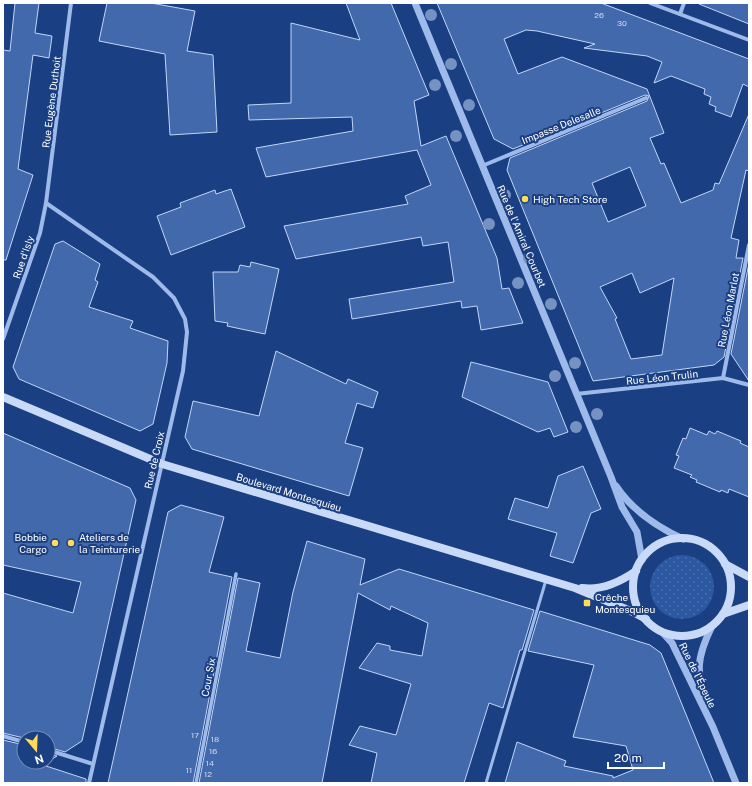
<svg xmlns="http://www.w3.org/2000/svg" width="752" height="786" font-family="'Public Sans',sans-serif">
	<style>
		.grass { fill: url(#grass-dots) }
		.building { fill: #4269ab; stroke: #c2d6f8; fill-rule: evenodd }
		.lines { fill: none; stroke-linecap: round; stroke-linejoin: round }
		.service { stroke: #9dbaeb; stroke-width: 3 }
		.pedestrian { stroke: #9dbaeb; stroke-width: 3.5 }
		.minor { stroke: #9dbaeb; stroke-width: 4 }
		.tertiary { stroke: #9dbaeb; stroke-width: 7 }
		.secondary { stroke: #c9daf8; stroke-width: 8 }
		.tree { fill: #7692c3 }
		.poi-dot { fill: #fedc59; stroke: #1a3f82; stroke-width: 1.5 }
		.labels { text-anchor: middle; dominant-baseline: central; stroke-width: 4; stroke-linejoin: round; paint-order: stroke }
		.number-label { font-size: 8px; fill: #d0daea }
		.street-label { font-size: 10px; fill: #fff; stroke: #1a3f82 }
		.poi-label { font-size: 10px; fill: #fff; stroke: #1a3f82; text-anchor: start }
	</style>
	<defs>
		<pattern id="grass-dots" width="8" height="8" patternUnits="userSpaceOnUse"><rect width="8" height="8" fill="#2c57a1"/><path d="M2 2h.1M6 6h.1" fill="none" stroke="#4c70af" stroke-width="1.8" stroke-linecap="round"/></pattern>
	</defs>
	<rect width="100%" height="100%" fill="#1a3f82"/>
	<circle class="grass" cx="682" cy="587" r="32"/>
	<g class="building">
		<polygon points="15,3 39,3 35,33 52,36 49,58 33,55 18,169 33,175 6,260 3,260 3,50 10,51"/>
		<polygon points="107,3 151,3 195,11 187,51 213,55 217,132 170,135 165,54 99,41"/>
		<polygon points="346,3 391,3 429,95 414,101 421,146 446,136 497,258 502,289 509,288 523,323 481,330 477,306 462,308 461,301 352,319 349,299 454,282 448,242 423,246 421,237 296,259 284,226 408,204 405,196 431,185 417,150 266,177 256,148 353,131 352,117 249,120 248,105 291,103 291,23 360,40"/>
		<path d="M437,3H601L749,59V87L743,84L731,117L715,111L716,107L709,104L711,97L704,94L705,89L671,76L654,83L662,62L647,56L584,48L595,44L537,31L526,30L504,39L518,74L562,57L647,89L664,133L650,138L661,164L664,163L681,203L713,190L715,183L719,184L749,114V171L746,170L731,238L739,240L736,258H743L724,357L714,365L593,381L507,170L510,158L647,101L649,96L645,95L513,149L494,139ZM630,167L646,206L608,222L592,183ZM632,273L640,293L674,278L662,355L631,359L615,319L617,318L600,287Z"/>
		<polygon points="699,3 749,3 749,24 699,4"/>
		<polygon points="231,189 245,227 171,255 157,216 181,207 180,203 215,190 216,194"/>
		<polygon points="63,241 100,264 95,280 98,282 89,307 133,321 130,328 168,341 167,363 153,424 140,431 19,379 13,367 55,244"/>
		<polygon points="251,262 279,269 265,334 227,326 228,323 215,321 213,272 238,272 240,265 250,267"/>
		<polygon points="749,263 749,381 731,354"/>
		<polygon points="276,351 346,384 348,379 378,392 373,408 357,403 345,443 363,448 349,496 192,449 185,437 193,401 259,416"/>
		<polygon points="471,362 548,382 568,432 554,437 550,428 538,432 462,397"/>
		<polygon points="690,428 707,435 709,431 715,434 717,431 741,441 740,443 749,447 749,497 729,489 728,493 721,490 720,492 696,482 697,480 690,477 692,475 674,468 679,456 676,455 683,438 686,439"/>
		<polygon points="3,433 130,488 136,500 82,741 65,752 48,747 48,738 24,738 3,733 3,593 73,613 81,582 3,565"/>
		<polygon points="583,466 601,509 591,513 573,563 550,556 557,533 508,519 515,498 548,508 558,476"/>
		<polygon points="181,505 224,517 209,572 232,577 193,783 108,783 168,512"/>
		<polygon points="307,541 365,559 360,585 399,569 534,610 522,650 520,650 503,708 489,703 464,783 371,783 377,753 349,745 360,726 396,735 411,684 359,668 377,643 390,646 390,650 422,656 428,623 391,606 390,610 358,593 322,783 199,783 238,578 260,583 246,651 280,658 293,592"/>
		<polygon points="540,611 650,645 661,653 714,783 505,783 517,742 566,761 564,766 613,776 613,778 633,770 626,746 573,737 594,665 528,651"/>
		<polygon points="3,740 24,745 24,762 48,762 48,754 57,756 43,765 86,779 86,783 3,783"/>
	</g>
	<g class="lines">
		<polyline class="service" points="486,783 546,580"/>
		<polyline class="pedestrian" points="196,783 236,574"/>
		<g class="minor">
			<polyline points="650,3 749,40"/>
			<polyline points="680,14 684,3"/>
			<polyline points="482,166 646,98"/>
			<polyline points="46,203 153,277 174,298 185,319 187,332 183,371 89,783"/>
			<polyline points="3,339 40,233 46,203 71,3"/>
			<polyline points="723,378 749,245"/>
			<polyline points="576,394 723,378 749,385"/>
			<polyline points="3,736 24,742"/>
			<polyline points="48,750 93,764"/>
		</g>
		<g class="tertiary">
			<polyline points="415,3 611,477 622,507 637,532 642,560"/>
			<path d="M616,486C632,510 657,527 683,539"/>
			<polyline points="663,633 672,643 713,727 736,783"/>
			<path d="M707,706C696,671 696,659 712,626"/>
		</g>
		<g class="secondary">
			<polyline points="3,397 162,464 575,588 633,612 646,619"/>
			<circle cx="682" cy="587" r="49"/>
			<polyline points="725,564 749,577"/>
			<path d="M582,588C602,591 620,582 636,571"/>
			<polyline points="723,614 749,605"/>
		</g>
	</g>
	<g class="tree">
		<circle cx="431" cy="15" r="6"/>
		<circle cx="451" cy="64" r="6"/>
		<circle cx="435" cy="85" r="6"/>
		<circle cx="469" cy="105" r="6"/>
		<circle cx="456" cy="136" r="6"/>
		<circle cx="505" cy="195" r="6"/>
		<circle cx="489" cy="224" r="6"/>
		<circle cx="529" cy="258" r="6"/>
		<circle cx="518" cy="283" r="6"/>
		<circle cx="551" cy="304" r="6"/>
		<circle cx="575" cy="363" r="6"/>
		<circle cx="555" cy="376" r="6"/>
		<circle cx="597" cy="414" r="6"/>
		<circle cx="576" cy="427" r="6"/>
	</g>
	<g class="poi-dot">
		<circle cx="525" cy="199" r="4"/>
		<circle cx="55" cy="543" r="4"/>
		<circle cx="71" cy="543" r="4"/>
		<rect x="583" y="599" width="8" height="8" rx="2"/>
	</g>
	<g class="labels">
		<g class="number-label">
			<text x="599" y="15">26</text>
			<text x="622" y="23">30</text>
			<text x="195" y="735">17</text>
			<text x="215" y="739">18</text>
			<text x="213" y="751">16</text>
			<text x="210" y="763">14</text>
			<text x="189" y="770">11</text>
			<text x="208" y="774">12</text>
		</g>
		<g class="street-label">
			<text transform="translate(51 102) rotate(-83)">Rue Eugène Duthoit</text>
			<text transform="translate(561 125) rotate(-22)">Impasse Delesalle</text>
			<text transform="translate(522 236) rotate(67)">Rue de l'Amiral Courbet</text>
			<text transform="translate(23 257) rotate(-71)">Rue d'Isly</text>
			<text transform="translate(728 310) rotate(-79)">Rue Léon Marlot</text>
			<text transform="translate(662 377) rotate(-6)">Rue Léon Trulin</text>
			<text transform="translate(154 460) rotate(-77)">Rue de Croix</text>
			<text transform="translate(289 492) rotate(17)">Boulevard Montesquieu</text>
			<text transform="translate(698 675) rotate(64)">Rue de l'Épeule</text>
			<text transform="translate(208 677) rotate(-79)">Cour Six</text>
		</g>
		<g class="poi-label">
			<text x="533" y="199">High Tech Store</text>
			<text x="47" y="537" text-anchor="end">Bobbie<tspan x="47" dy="12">Cargo</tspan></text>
			<text x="79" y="537">Ateliers de<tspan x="79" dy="12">la Teinturerie</tspan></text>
			<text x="595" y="597">Crêche<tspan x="595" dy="12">Montesquieu</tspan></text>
		</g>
	</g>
	<rect width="752" height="786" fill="none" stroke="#ffffff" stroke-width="8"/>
	<g transform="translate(36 750) rotate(161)"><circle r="19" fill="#1a3f82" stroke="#768cb4"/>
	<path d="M0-3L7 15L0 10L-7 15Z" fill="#fedc59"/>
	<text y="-6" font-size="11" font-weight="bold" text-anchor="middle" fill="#ffffff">N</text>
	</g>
	<path d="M608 762v6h56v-6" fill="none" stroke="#ffffff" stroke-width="2"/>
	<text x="614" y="762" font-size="12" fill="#ffffff" stroke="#1a3f82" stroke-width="3" paint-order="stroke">20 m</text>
</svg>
